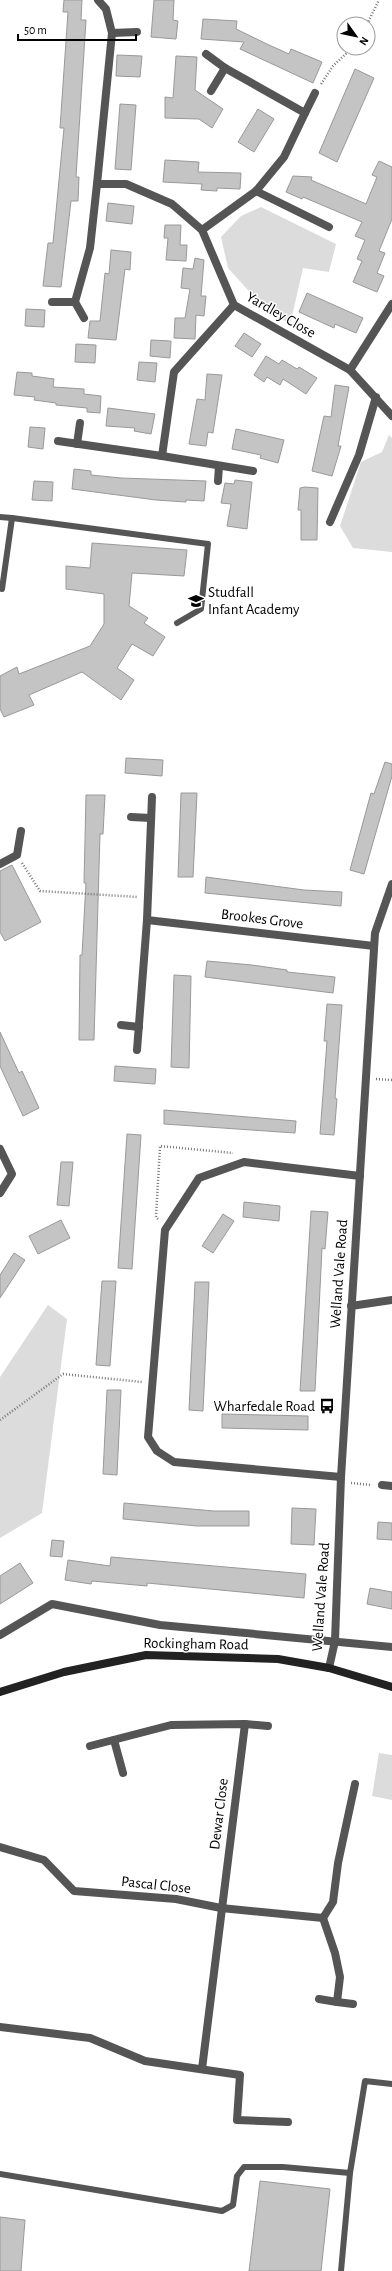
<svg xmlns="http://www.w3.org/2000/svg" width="392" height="2271" font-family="'Alegreya Sans',sans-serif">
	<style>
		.green { fill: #dcdcdc }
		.building { fill: #c4c4c4; stroke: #999 }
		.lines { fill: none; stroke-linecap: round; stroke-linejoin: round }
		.path { stroke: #777; stroke-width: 2.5; stroke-dasharray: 1 2; stroke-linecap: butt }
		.lane { stroke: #555; stroke-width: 6 }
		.street { stroke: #555; stroke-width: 8 }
		.secondary { stroke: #222; stroke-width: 8 }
		.labels { text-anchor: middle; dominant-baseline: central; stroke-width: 3; stroke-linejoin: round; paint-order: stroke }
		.street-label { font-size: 15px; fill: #000; stroke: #fff }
		.poi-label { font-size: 15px; fill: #000; stroke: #fff; text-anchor: start }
	</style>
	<rect width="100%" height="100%" fill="#fff"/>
	<g class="green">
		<polygon points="261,207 336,244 329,272 303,268 290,325 257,300 228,268 221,237 241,216"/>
		<polygon points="389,435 392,438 392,552 353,548 340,526 361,462 382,452"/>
		<polygon points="48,1305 67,1319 42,1513 0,1538 0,1377"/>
		<polygon points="379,1753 392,1755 392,1800 372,1796"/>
	</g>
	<g class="building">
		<polygon points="64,0 82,0 81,20 86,20 76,177 79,177 78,201 71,201 61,287 43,286 48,243 53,243 64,128 60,128 68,12 63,12"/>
		<polygon points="154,0 174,0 173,20 178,21 176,39 151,37"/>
		<polygon points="203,19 237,21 236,29 269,45 289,54 291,49 322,62 313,83 240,49 244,42 201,39"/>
		<polygon points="117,55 142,56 140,77 116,76"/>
		<polygon points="176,56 197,57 195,90 223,109 212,128 199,119 165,118 165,97 173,98"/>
		<polygon points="355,69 374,78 337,162 319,153"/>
		<polygon points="120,104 136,105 131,170 115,169"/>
		<polygon points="258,109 274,119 254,152 238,142"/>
		<polygon points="165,160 199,162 198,172 241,173 240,189 217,188 217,191 201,190 202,184 163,182"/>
		<polygon points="379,161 392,167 392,219 379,251 385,253 377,273 384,276 377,292 353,282 362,261 357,259 365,240 355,236 362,222 303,197 302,199 286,192 293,176 312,177 311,180 366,204 377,177 372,175"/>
		<polygon points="108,203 134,206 132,224 106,221"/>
		<polygon points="165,225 181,225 180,245 187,245 186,261 166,260 168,238 164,238"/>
		<polygon points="111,250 131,252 130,270 125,269 116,340 88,338 90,321 100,321 105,273 109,274"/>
		<polygon points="195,258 204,260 201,296 206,296 204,316 196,315 195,339 174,338 175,318 185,318 190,289 181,288 183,268 193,269"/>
		<polygon points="307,293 363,318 356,333 335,324 334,328 299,312"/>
		<polygon points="26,309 45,310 44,327 25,326"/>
		<polygon points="244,333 261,344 252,357 235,346"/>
		<polygon points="151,340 171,341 170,358 150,356"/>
		<polygon points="76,344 96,345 95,363 75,362"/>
		<polygon points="266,356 279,364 282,360 297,369 299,367 317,378 306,394 283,379 280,385 267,377 264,382 254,375"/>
		<polygon points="139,362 157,363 155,382 137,380"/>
		<polygon points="17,372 32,373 32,376 54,379 53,387 84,389 84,394 101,396 100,413 87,412 87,408 56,405 56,403 34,400 35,397 14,395"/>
		<polygon points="207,374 222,375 213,433 208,432 206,446 189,444 197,399 205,400"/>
		<polygon points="335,385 349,387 338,446 341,446 332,476 312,471 324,416 331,417"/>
		<polygon points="108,408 155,414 151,434 134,431 135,428 106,426"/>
		<polygon points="30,427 45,428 43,449 28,447"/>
		<polygon points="236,429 284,440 278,463 260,458 261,455 232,449"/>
		<polygon points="74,469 91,471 91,475 121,478 206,481 204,501 186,500 186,502 156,500 72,489"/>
		<polygon points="235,480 252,482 247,529 227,526 231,504 221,503 225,483 234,484"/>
		<polygon points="34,481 53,482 52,501 32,500"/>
		<polygon points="305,487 318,488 317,540 301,540 301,510 298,510 300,488"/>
		<polygon points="92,543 187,550 184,576 132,573 129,606 148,618 144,623 165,637 153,656 132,644 117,668 134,680 121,700 82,672 29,695 34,705 4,717 0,709 0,676 17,667 19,674 90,646 104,624 104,594 66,589 66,566 90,568"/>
		<polygon points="126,758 163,760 162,776 125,773"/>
		<polygon points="385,762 392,764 392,776 364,874 350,870 371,793 374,794"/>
		<polygon points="181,793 197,793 193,877 178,877"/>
		<polygon points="86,795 105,795 103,834 100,834 94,1040 79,1040 80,955 82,955 86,883 84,883"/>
		<polygon points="12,865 41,922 5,941 0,932 0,871"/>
		<polygon points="206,877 304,890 342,892 341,906 205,893"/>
		<polygon points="207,961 252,965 287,970 287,972 335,977 333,993 205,977"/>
		<polygon points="174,975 191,976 189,1068 171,1067"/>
		<polygon points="327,1004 342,1005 335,1098 337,1099 334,1135 320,1134 327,1041 324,1041"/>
		<polygon points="0,1032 19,1073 22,1071 39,1108 23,1116 0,1066"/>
		<polygon points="115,1066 156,1069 155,1084 114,1081"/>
		<polygon points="164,1110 296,1121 295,1133 164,1124"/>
		<polygon points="127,1134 141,1135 132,1269 118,1268"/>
		<polygon points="61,1162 73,1162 69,1206 57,1205"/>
		<polygon points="244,1202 280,1206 279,1221 243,1217"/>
		<polygon points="311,1211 328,1212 325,1249 322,1248 315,1391 300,1391"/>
		<polygon points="223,1214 234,1221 213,1253 202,1246"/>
		<polygon points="61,1220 70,1238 38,1254 29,1236"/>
		<polygon points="14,1253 25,1260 0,1298 0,1275"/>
		<polygon points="102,1281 116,1281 110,1366 96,1365"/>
		<polygon points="195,1282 209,1282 203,1411 189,1410"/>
		<polygon points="107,1390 121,1390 117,1475 103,1474"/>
		<polygon points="222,1414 308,1416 308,1430 222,1428"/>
		<polygon points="124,1503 214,1511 249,1511 249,1526 197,1526 123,1519"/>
		<polygon points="292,1508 316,1509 314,1545 291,1544"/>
		<polygon points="378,1522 392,1523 392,1540 377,1539"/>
		<polygon points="52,1540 64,1541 62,1557 50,1556"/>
		<polygon points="111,1557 306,1574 304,1598 147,1583 147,1586 92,1581 91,1584 65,1580 68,1560 110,1566"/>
		<polygon points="20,1563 33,1583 0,1604 0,1576"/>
		<polygon points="370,1588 392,1592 392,1609 367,1604"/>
		<polygon points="260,2181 330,2189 321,2271 249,2271"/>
		<polygon points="0,2217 25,2220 21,2271 0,2271"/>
	</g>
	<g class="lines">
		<g class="path">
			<polyline points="367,24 379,0"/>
			<polyline points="321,84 333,66 352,48"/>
			<polyline points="22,863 40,891 138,897"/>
			<polyline points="376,1079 392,1080"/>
			<polyline points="158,1219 156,1217 160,1146 233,1153"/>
			<polyline points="0,1420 63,1374 142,1382"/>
			<polyline points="351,1483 372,1485"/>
		</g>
		<g class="lane">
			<polyline points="0,517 12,518 2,589"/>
			<polyline points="12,518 208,544 201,609 177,623"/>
			<polyline points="0,2174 222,2211 233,2205 237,2176 244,2167 283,2167 350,2173 365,2081 392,2084"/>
			<polyline points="341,2271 350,2173"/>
		</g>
		<g class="street">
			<polyline points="98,0 106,9 112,33 97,184 126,184 172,204 202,230 234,305 350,370 392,416"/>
			<polyline points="112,33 137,32"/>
			<polyline points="211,91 225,68"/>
			<polyline points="305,113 315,93"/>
			<polyline points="256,191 329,227"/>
			<polyline points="202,230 256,191 284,157 305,113 225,68 206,54"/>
			<polyline points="52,302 75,302"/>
			<polyline points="84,318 75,302 90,248 97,184"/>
			<polyline points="350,370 392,304"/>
			<polyline points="58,441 162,456 174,372 234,305"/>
			<polyline points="77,444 80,423"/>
			<polyline points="162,456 253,471"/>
			<polyline points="218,481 219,466"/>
			<polyline points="330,522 359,455 376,397"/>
			<polyline points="152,797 147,920 374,946"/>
			<polyline points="131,817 151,818"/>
			<polyline points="0,864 17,855 21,831"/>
			<polyline points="121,1025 139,1027"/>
			<polyline points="137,1050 147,920"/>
			<polyline points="0,1149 12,1174 0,1193"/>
			<polyline points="351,1306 392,1300"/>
			<polyline points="341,1477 174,1462 157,1451 148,1437 165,1230 199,1178 244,1162 360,1176"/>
			<polyline points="382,1485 392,1486"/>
			<polyline points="0,1635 52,1604 160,1625 392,1647"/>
			<polyline points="329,1668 335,1641 341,1477 375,933 392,884"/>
			<polyline points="245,1724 268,1726"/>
			<polyline points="114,1740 123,1773"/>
			<polyline points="90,1746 171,1725 245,1724 202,2069"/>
			<polyline points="0,1847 44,1860 74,1891 176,1899 221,1908 323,1918 333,1902 338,1863 355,1784"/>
			<polyline points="323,1918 335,1953 340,1977 337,2002 353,2004"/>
			<polyline points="319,1999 337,2002"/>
			<polyline points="0,2027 90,2038 145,2061 240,2075 237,2120 288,2122"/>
		</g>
		<polyline class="secondary" points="0,1692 64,1672 146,1655 278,1659 329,1668 392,1687"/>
	</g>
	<defs>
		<g id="school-bare" transform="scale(1.2)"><path d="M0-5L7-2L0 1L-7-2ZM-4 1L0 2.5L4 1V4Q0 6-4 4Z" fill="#000" stroke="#fff" stroke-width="2.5" paint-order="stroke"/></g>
		<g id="bus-bare" transform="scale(1.2)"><path d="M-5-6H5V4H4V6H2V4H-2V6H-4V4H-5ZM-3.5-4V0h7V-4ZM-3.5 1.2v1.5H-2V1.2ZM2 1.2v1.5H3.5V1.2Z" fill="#000" stroke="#fff" stroke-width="2.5" paint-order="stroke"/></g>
	</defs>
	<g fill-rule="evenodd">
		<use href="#school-bare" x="196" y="601"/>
		<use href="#bus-bare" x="327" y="1406"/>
	</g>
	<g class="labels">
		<g class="street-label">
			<text transform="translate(281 315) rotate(30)">Yardley Close</text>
			<text transform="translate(262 919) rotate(7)">Brookes Grove</text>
			<text transform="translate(339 1274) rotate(-86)">Welland Vale Road</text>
			<text transform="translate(321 1597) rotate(-86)">Welland Vale Road</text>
			<text transform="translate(196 1644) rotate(1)">Rockingham Road</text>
			<text transform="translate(219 1814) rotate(-83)">Dewar Close</text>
			<text transform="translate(156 1885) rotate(6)">Pascal Close</text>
		</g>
		<g class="poi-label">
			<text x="208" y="592">Studfall<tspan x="208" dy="17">Infant Academy</tspan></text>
			<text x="315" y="1406" text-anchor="end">Wharfedale Road</text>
		</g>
	</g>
	<g transform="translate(356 36) rotate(123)"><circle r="19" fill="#ffffff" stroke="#999999"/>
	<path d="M0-3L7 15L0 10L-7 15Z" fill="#000000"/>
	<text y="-6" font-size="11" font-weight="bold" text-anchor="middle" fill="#000000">N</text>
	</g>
	<path d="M18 34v6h118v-6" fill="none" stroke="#000000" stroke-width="2"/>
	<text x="24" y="34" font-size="12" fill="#000000" stroke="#ffffff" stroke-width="3" paint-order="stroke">50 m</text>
</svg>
